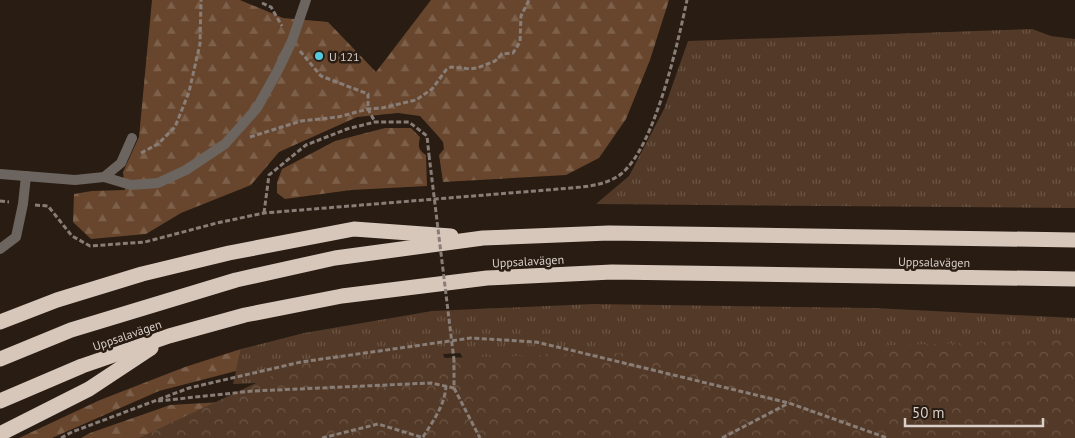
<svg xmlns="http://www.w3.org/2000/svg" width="1075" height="438" font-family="'PT Sans',sans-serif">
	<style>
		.grass { fill: url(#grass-tufts) }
		.forest { fill: url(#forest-firs) }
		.park { fill: url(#park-crowns) }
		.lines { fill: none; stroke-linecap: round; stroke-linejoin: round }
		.path { stroke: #897e77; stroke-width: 3; stroke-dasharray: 5 2.5; stroke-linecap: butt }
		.lane { stroke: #6b645f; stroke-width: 10 }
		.street { stroke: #6b645f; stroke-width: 10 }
		.highway { stroke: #d7c6ba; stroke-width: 15 }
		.path-bridge { stroke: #897e77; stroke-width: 3; stroke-dasharray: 5 2.5; stroke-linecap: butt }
		.poi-dot { fill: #54cade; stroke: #281c13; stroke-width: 2 }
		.labels { text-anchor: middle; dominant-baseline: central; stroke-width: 5; stroke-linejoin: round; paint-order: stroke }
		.poi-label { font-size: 12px; fill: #d9d0ca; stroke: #281c13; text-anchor: start }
		.street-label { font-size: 12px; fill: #d9d0ca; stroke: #281c13 }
	</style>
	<defs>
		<pattern id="grass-tufts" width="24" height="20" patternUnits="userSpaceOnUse" patternTransform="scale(1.25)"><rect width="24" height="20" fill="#533927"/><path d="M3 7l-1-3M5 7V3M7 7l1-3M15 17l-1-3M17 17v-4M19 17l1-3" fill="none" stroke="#6b5545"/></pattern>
		<pattern id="forest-firs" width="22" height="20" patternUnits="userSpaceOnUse" patternTransform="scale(1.25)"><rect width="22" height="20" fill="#68462d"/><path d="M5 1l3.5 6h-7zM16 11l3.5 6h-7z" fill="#7d604a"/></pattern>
		<pattern id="park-crowns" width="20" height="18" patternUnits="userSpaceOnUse" patternTransform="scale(1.25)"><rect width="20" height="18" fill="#533927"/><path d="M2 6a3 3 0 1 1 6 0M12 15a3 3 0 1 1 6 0" fill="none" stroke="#6b5545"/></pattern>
	</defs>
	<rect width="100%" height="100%" fill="#281c13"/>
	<g class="grass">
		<polygon points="1032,29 1051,36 1075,39 1075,208 596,204 629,176 664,109 688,41"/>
		<polygon points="593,304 874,308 1075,318 1075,438 466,363 460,353 443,354 446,362 443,376 233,384 241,349 304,333 432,311"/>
	</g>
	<g class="forest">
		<polygon points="152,0 240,0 283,18 328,22 376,72 431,0 669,0 650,60 626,119 599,158 566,175 443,182 439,155 444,149 443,142 439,137 420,116 398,113 357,117 279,152 251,185 181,213 146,234 91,239 73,222 74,194 92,191 125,190 123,172 139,137"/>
		<path d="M385,128H411L420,137C418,146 418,150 426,155L427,186L351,190L285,199L277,193V182L282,169L335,141Z"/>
		<polygon points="241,349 236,371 159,391 52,438 19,438 100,400 185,367"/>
		<polygon points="343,395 289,438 81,438 90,433 170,405"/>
	</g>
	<polygon class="park" points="1075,340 1075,438 139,438 301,362"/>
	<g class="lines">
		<g class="path">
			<polyline points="262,3 271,7 282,26"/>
			<polyline points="300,51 321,76 368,94 368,109 375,122"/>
			<polyline points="250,137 301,121 338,117 368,109 382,108 416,100 432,89 446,70 451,67 470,69 477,68 495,61 502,54 513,53 520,42 521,16 529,0"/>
			<polyline points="141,153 158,144 175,127 189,92 200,44 201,0"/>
			<polyline points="0,201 9,202"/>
			<path d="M35,205L48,206L72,236L90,246L145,242L217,223L264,213L559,189C580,187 604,187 621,174C655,147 678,42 687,0"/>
			<polyline points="264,213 269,175 306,145 347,129 375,122 409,122 427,136 429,155"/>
			<polyline points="454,388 480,438"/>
			<polyline points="158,401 253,391 431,383 454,388 454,360"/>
			<path d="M423,437C433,421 445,405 446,386"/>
			<polyline points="61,438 72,432 189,388 301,362 471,338 536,342 566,349 789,403 887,438"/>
			<polyline points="322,438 378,424 424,438"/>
			<polyline points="722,438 789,403"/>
		</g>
		<g class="lane">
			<polyline points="104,177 131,185 158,183 186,170 225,144 257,108 277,72 292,41 306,0"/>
			<polyline points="0,249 16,237 23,204 26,176"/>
		</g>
		<polyline class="street" points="0,174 75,180 104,177 121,163 132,138"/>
		<g class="highway">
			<polyline points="0,322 57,300 142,274 229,253 354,229 451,236"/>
			<polyline points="0,359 71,330 236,280 335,258 483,238 609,233 1075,240"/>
			<polyline points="0,401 82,366 169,336 245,315 342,296 487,278 612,272 1075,279"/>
			<polyline points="0,434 89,389 151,348"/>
		</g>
		<polyline class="path-bridge" points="429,155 454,360"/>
	</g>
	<circle class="poi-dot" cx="319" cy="56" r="5"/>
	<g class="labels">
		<g class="poi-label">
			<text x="329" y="56">U 121</text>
		</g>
		<g class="street-label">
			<text transform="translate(528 261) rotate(-3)">Uppsalavägen</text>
			<text transform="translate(934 262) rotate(1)">Uppsalavägen</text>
			<text transform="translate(127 335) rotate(-19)">Uppsalavägen</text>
		</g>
	</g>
	<path d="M905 418v8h138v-8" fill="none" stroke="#d9d0ca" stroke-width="2.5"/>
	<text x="912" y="418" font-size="15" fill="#d9d0ca" stroke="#281c13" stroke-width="4" paint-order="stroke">50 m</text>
</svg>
